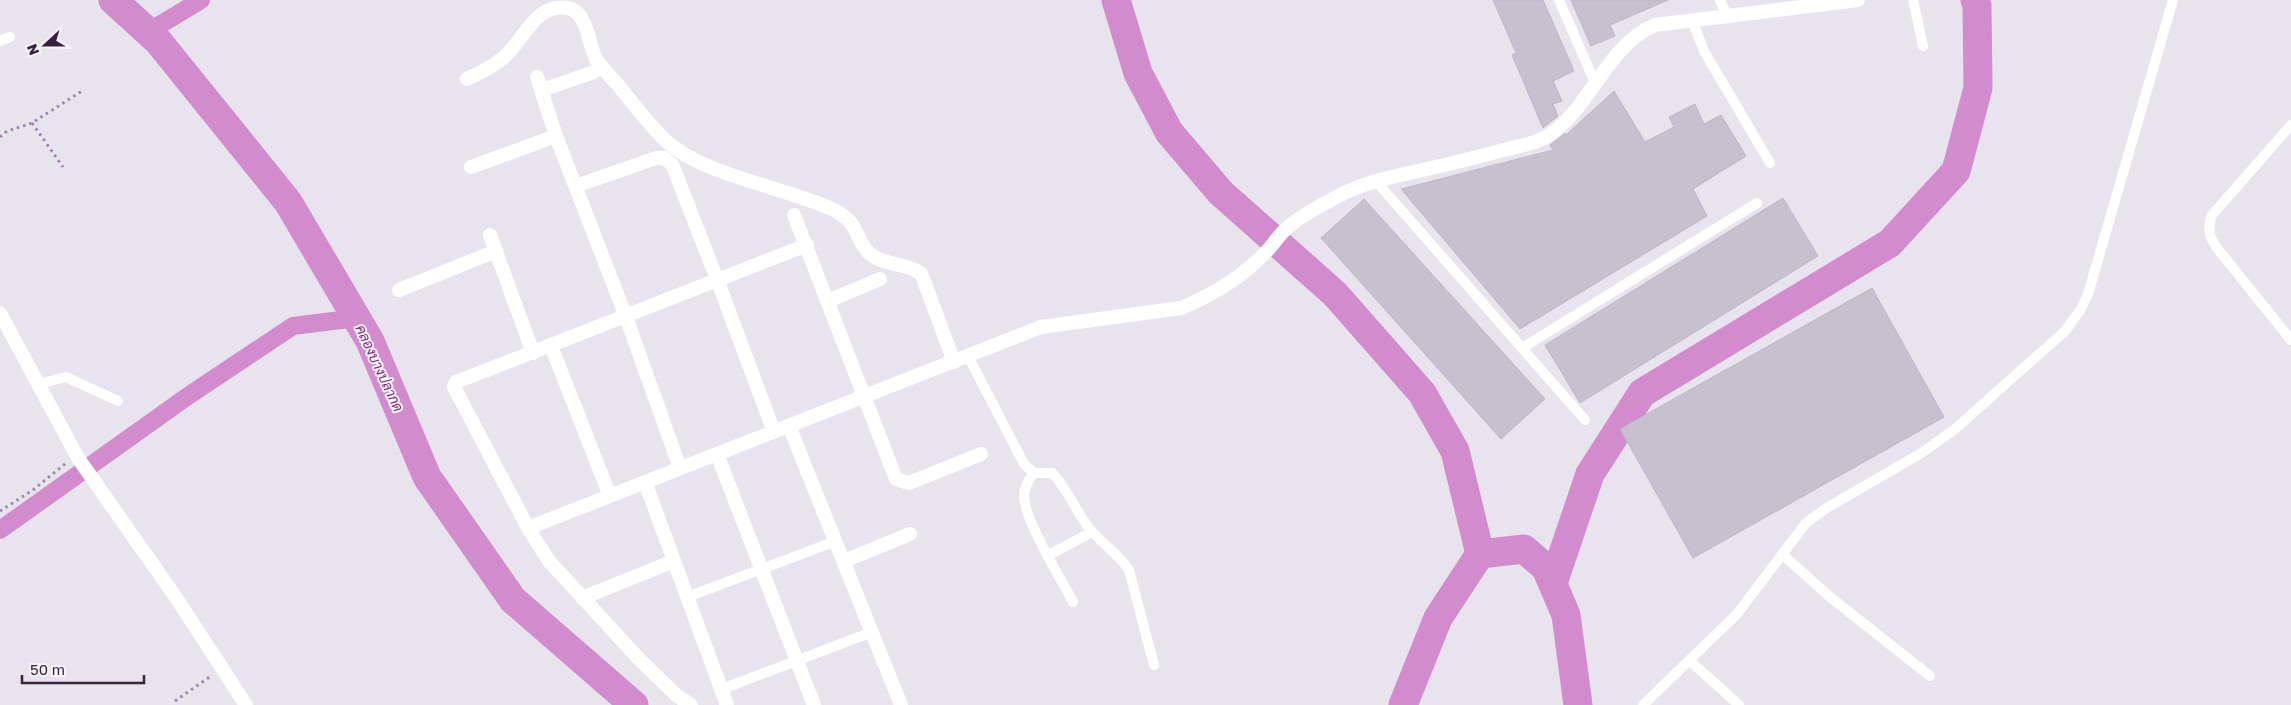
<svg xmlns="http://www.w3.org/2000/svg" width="2291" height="705" font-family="'Golos Text',Sarabun,sans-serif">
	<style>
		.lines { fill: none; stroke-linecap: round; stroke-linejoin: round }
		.canal { stroke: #d28cce; stroke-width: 18 }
		.river { stroke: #d28cce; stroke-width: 29 }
		.building { fill: #c7c0ce; stroke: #beb6c7 }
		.path { stroke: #9f84b1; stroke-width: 3; stroke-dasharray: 2.5 4; stroke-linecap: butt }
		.service { stroke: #fff; stroke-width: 10 }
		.minor { stroke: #fff; stroke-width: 14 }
		.labels { text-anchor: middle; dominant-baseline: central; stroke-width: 4; stroke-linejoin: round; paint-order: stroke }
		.water-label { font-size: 14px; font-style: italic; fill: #7c1c75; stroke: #f7f4fa }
	</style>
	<rect width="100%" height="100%" fill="#e8e4ed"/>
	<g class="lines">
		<g class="canal">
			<polyline points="148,32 201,0"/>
			<polyline points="0,530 188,396 293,326 357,318"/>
		</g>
		<g class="river">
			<polyline points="113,0 158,41 288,202 370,341 427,477 513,600 634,705"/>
			<polyline points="1116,0 1138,73 1169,132 1221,193 1335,294 1422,393 1455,451 1480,554"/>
			<polyline points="1553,583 1590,474 1642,393 1890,243 1956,171 1978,88 1977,5 1975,0"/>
			<polyline points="1403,705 1438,618 1480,554 1524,549 1546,568 1566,615 1578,705"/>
		</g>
	</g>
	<g class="building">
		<polygon points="1493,0 1543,0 1574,71 1553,81 1562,101 1553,104 1558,116 1543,128 1512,55 1516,53"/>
		<polygon points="1571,0 1668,0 1610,25 1615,36 1591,46"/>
		<polygon points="1614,91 1645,142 1674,127 1669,117 1695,104 1704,124 1721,115 1746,156 1693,189 1707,216 1520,329 1401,189 1553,150 1550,145 1565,133 1566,135"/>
		<polygon points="1783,198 1818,256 1580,403 1545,345"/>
		<polygon points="1364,199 1545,399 1501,439 1321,238"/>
		<polygon points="1872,288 1944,417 1693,558 1620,429"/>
	</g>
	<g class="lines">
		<g class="path">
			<polyline points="32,123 63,167"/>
			<polyline points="0,137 7,131 32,123 82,91"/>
			<polyline points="0,511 33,490 66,463"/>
			<polyline points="175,701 211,676"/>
		</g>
		<g class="service">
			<polyline points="1559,0 1596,85"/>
			<polyline points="1720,0 1727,16"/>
			<polyline points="1913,0 1923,46"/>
			<polyline points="1692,20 1704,51 1770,163"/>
			<polyline points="0,41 10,37"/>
			<path d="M2291,125L2212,215C2207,230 2209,236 2217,248L2291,340"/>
			<polyline points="1375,180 1522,348 1757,203"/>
			<polyline points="1522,348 1585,420"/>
			<path d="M968,356L1024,464L1034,473H1052C1068,489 1075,510 1089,528C1102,544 1118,553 1129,570L1154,665"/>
			<polyline points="38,384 66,377 118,401"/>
			<path d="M1034,473C1028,480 1024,487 1024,497C1026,523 1060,577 1073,602"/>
			<polyline points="1782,554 1830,597 1930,676"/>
			<polyline points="1049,555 1092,532"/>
			<polyline points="687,597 836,541"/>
			<polyline points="1690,661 1739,705"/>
			<polyline points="722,689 872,632"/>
			<polyline points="1643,705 1737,614 1806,523 1825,509 1923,452 1955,429 2065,331 2081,309 2088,294 2173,0"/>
		</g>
		<g class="minor">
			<polyline points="537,77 556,136 626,317 680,468"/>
			<path d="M467,79C479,73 493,67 503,58C524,41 535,2 568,8C588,12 588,44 596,59C602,68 611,77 618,85C632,102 646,121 662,137C700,176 784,186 834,210C860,223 854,238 869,253C884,266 906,263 921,273L954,362"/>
			<polyline points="542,90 594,72"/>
			<polyline points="471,167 556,136"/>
			<polyline points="576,186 656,158 664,158 672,164 718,282 774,432"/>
			<polyline points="794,215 896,479 909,483 981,454"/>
			<polyline points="490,235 533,353"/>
			<polyline points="399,290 496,251"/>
			<polyline points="828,301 880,279"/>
			<polyline points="0,313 78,458 177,599 246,705"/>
			<polyline points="551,346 610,496"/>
			<polyline points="789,426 901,705"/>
			<polyline points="717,454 814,705"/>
			<polyline points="645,482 727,705"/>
			<path d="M528,528L1041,327L1181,308C1213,295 1242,277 1266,252C1273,245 1278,236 1286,229C1299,216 1327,202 1344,193C1371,180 1398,176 1427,169C1455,163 1481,156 1508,149C1523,145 1538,143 1551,134C1592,104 1608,45 1655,25L1858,0"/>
			<polyline points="844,561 910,534"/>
			<polyline points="582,598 674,561"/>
			<polyline points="691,705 676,695 639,659 549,561 528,528 454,387 456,382 807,245"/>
		</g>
	</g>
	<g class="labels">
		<g class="water-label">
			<text transform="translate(380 368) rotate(65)">คลองบางปลากด</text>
		</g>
	</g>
	<g transform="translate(45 45) rotate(249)" stroke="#f7f4fa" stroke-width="4" paint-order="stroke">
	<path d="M0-4L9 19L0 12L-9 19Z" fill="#35233f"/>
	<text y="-8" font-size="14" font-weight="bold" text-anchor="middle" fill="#35233f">N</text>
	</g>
	<path d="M22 675v8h122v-8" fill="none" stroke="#35233f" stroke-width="2.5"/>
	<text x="30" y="675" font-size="15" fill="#35233f" stroke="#f7f4fa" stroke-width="4" paint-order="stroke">50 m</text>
</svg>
